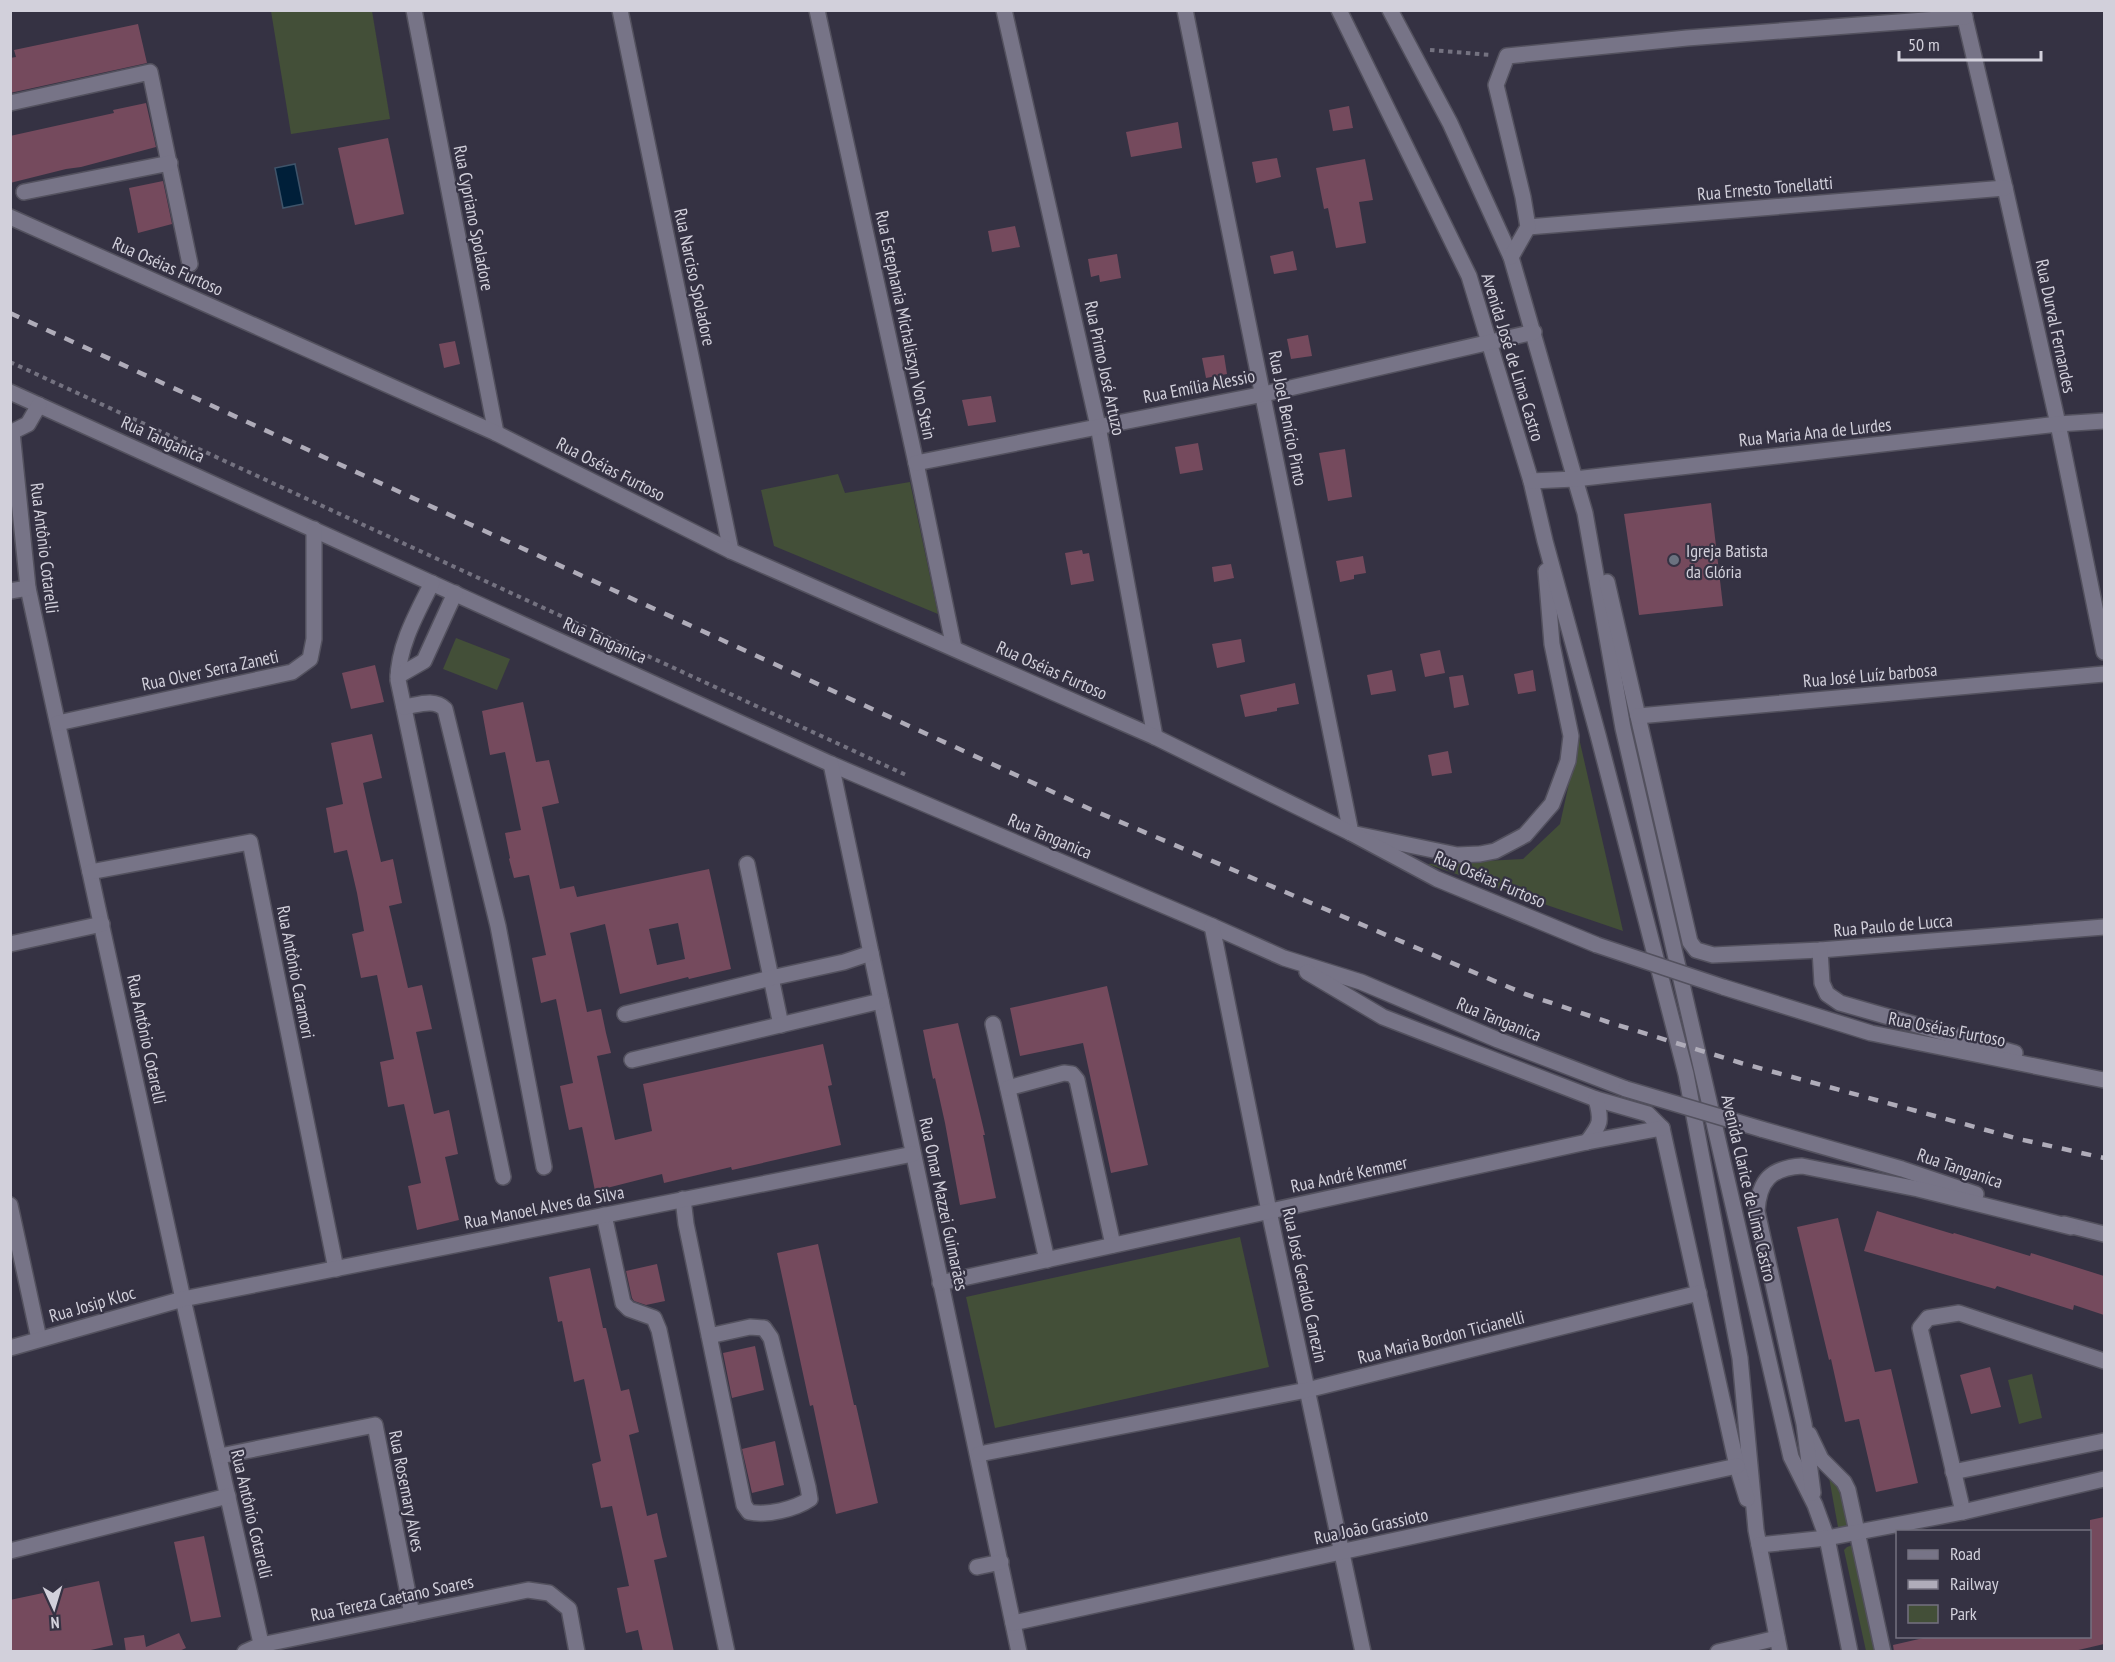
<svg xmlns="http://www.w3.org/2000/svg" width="2115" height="1662" font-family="'PT Sans Narrow',sans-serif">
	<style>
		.green { fill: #434f38 }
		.water { fill: #001f39; stroke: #3f546a; stroke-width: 1.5 }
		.building { fill: #754a5d; fill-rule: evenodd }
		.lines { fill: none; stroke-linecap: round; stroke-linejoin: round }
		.minor-casing { stroke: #53515e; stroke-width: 18 }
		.path { stroke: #747280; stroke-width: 4; stroke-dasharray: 4.5 4.5; stroke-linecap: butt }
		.minor { stroke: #777487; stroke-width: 15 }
		.rail { stroke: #afacb9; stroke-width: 4.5; stroke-dasharray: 10 10; stroke-linecap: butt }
		.minor-bridge-casing { stroke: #53515e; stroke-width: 18; stroke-linecap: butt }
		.minor-bridge { stroke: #777487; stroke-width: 15 }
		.worship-dot { fill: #6b7280; stroke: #353243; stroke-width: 2 }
		.labels { text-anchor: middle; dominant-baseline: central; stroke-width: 4.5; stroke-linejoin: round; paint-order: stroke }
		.street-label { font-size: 18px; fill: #d2d0db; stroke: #353243 }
		.poi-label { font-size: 18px; fill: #d2d0db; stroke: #353243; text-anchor: start }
	</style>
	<rect width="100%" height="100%" fill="#353243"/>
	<g class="green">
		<polygon points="271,11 372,11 390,119 291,134"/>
		<polygon points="838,474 845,493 910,482 938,614 774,546 761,490"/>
		<polygon points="456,638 510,659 497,690 443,669"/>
		<polygon points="1579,738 1623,931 1427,864 1523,859 1560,824"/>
		<polygon points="1240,1237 1269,1367 995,1428 966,1297"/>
		<polygon points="2032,1374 2042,1418 2019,1424 2008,1380"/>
		<path d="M1828,1472C1841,1489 1844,1505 1847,1527H1838Z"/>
		<polygon points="1853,1545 1876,1651 1866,1651 1844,1550 1847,1547"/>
	</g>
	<polygon class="water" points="295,164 303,204 283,208 275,168"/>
	<g class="building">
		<polygon points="138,24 147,63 10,93 10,58 16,57 14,50"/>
		<polygon points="146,103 156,147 81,167 66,169 10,183 10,136 114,113 113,110"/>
		<polygon points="1349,106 1353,128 1333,131 1329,110"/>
		<polygon points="1178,122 1182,148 1131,157 1126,132"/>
		<polygon points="388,138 404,214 355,225 338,148"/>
		<polygon points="1277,158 1281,177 1256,183 1252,162"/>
		<polygon points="1365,159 1373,200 1359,202 1366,243 1336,248 1328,208 1324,209 1316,168"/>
		<polygon points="163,181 172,224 138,233 129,188"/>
		<polygon points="1015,226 1020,247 992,252 988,231"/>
		<polygon points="1293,251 1297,270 1274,274 1270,256"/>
		<polygon points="1117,254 1121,278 1100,282 1099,275 1091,277 1088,259"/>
		<polygon points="1308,335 1312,356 1291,359 1287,339"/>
		<polygon points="455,341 460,364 444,368 439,344"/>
		<polygon points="1224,355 1227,374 1206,378 1202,358"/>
		<polygon points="991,396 996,422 968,426 962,400"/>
		<polygon points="1198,443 1203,470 1180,474 1175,447"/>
		<polygon points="1345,449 1352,497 1328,501 1319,453"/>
		<polygon points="1711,503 1723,606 1639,615 1624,514"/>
		<polygon points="1082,550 1083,554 1089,553 1094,581 1071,585 1065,553"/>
		<polygon points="1363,556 1366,573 1354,575 1354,579 1340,582 1336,561"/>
		<polygon points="1231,564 1234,578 1214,582 1212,567"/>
		<polygon points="1241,639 1245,662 1217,668 1212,644"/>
		<polygon points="1440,650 1445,673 1425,677 1420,654"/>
		<polygon points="375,665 384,702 351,709 342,673"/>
		<polygon points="1392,670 1396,691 1371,695 1367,675"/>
		<polygon points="1533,670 1536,691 1518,694 1514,674"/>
		<polygon points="1463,675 1469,705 1454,708 1449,677"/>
		<polygon points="1295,683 1299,704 1277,708 1277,711 1245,717 1240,695"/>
		<path d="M523,702L536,762L549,760L559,803L542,807L560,889L574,886L577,897L709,869L731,969L689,979L688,977L620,994L605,924L570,933L587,1012L601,1009L606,1033L611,1053L597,1056L615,1140L652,1131L643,1084L823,1044L832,1085L828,1086L841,1145L732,1170L731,1167L664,1183L662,1174L595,1191L582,1127L569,1130L565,1111L560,1086L573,1083L556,999L541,1003L532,958L546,955L529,875L514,878L509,859L510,858L505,833L521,830L505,752L490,755L482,711ZM678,923L685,959L657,965L649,929Z"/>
		<polygon points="372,734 382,778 363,783 370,815 381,862 393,859 402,903 389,906 408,988 422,985 432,1029 416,1032 434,1114 449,1110 458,1154 445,1157 459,1220 417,1230 408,1186 421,1183 404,1104 388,1107 380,1062 394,1059 386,1019 377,975 361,978 352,934 364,931 357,893 347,850 334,853 326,808 343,804 331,743"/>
		<polygon points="1448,751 1452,773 1432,776 1428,755"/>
		<polygon points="1107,986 1148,1165 1111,1173 1083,1043 1020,1056 1010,1008"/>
		<polygon points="958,1023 981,1118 985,1135 983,1135 996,1198 960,1205 945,1123 935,1078 933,1079 923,1030"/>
		<polygon points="1877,1211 1953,1234 1954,1233 2030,1256 2031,1253 2104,1276 2104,1315 2074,1305 2073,1310 1997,1286 1995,1289 1864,1251"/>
		<polygon points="1838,1218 1875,1372 1891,1369 1918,1483 1876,1492 1859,1419 1845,1422 1831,1359 1829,1360 1797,1227"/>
		<polygon points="818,1244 854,1405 856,1405 878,1503 836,1514 813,1405 810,1406 777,1253"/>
		<polygon points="657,1264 665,1301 646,1305 634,1301 632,1298 626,1271"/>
		<polygon points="590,1268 603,1328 606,1328 621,1391 629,1389 639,1432 629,1435 647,1516 657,1513 662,1537 667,1557 654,1560 674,1652 643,1652 638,1630 626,1633 622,1614 617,1588 629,1586 621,1548 612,1506 601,1508 592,1464 601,1461 584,1379 574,1382 562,1321 558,1322 549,1277"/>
		<polygon points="755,1346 764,1390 732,1398 723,1353"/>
		<polygon points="1990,1367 2001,1407 1971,1414 1960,1375"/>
		<polygon points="775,1441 784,1485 752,1493 742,1449"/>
		<polygon points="2104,1517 2104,1644 2070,1652 1894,1652 1893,1645 1932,1636 2090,1636 2090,1520"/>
		<polygon points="204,1536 221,1617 191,1622 174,1542"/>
		<polygon points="99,1581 113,1645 82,1652 10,1652 10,1600"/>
		<polygon points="179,1633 186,1648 177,1652 126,1652 124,1638 144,1635 146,1647"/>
	</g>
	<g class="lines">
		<g class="minor-casing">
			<g id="minor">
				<polyline points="414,10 496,433"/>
				<polyline points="620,10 731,551"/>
				<polyline points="817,10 916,463 954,648"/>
				<polyline points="1004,10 1098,426 1155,737"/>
				<polyline points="1185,10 1351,833 1457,855 1480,854 1495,851 1525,835 1552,804 1568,761 1571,736 1552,644 1546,571"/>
				<polyline points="1339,10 1469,276 1531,481 1545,541 1598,735 1686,1074 1740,1358 1756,1530 1780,1652"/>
				<polyline points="1390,10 1450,123 1511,257 1575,479 1585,513 1623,728 1791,1457 1815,1505 1827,1538 1850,1652"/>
				<polyline points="1963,10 2005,188 2058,424 2104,652"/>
				<polyline points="10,103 150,72 190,264"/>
				<polyline points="24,192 170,163"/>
				<polyline points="10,217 496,433 731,551 1155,737 1351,833 1437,879 1597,945"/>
				<polyline points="1528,227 2005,188"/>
				<polyline points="1511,257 1528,227 1523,197 1496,85 1507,56 1687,38 1965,17"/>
				<polyline points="10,392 831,764 1212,926 1284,958 1361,982 1498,1040 1626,1089"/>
				<polyline points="10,431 12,432 28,424 39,405"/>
				<polyline points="12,432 28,588 183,1299 263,1652"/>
				<polyline points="916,463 1264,394 1534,332"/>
				<polyline points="1531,481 1575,479 2058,424 2104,421"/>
				<polyline points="1607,582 1690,942 1696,950 1713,955 1820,950 2104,927"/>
				<path d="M432,583C417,613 398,646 398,680L503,1177"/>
				<polyline points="10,591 28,588"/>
				<polyline points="398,676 424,661 455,593"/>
				<path d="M404,707C418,705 434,698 445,709L498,926L544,1167"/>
				<polyline points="1638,716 2104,674"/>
				<polyline points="58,723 292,672 310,659 314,639 314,529"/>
				<polyline points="831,764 1019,1652"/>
				<polyline points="747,864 781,1025"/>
				<polyline points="90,872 250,842 336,1269"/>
				<polyline points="1212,926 1269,1211 1363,1652"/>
				<polyline points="10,944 102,924"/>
				<polyline points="1820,950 1822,983 1827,994 1840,1003 2015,1053"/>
				<polyline points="1307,972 1383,1017 1596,1099 1648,1114 1662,1128 1737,1466 1747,1499"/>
				<polyline points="1723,987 1871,1033 2104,1080"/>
				<polyline points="625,1014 771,978 844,962 871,953"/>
				<polyline points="993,1024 1047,1260"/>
				<polyline points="632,1060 881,1001"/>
				<polyline points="1008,1088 1064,1073 1072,1074 1077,1080 1113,1245"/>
				<polyline points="1761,1129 1902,1169 1976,1194"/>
				<path d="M1587,1142C1601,1124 1602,1121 1596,1099"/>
				<path d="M683,1199L686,1224L744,1505L749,1512C767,1516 795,1509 810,1499L808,1487L771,1338L764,1328L750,1327L709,1336"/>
				<polyline points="10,1205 39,1339"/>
				<polyline points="604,1215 623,1303 629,1309 654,1318 659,1330 727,1652"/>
				<polyline points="2064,1224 2104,1234"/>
				<polyline points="940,1283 1587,1142 1662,1128"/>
				<polyline points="10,1348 183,1299 913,1154"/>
				<polyline points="1809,1434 1821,1459 1844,1482 1848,1490 1883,1652"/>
				<polyline points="979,1454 1307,1390 1699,1293"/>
				<polyline points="220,1456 375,1425 412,1614"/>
				<polyline points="1953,1472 2104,1441"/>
				<path d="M1813,1493L1804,1424L1757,1211C1759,1180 1771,1168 1802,1166L1918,1189L2071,1227"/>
				<polyline points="1963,1512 1920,1328 1928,1318 1959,1313 2104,1361"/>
				<polyline points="1759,1545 1827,1538 1963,1512 2104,1479"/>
				<polyline points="10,1551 228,1496"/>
				<polyline points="977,1567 1001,1562"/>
				<polyline points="1013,1623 1737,1466"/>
				<polyline points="245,1652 261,1645 528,1590 549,1593 569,1609 577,1652"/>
				<polyline points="1718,1652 1777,1638"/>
			</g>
		</g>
		<g class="path">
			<polyline points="1430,50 1491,55"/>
			<polyline points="10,362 906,775"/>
		</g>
		<use href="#minor" class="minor"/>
		<polyline class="rail" points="10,313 1090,809 1525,994 1608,1022 1741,1063 2019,1139 2104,1158"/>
		<g class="minor-bridge-casing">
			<g id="minor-bridge">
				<polyline points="1597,945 1723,987"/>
				<polyline points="1626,1089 1761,1129"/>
			</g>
		</g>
		<use href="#minor-bridge" class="minor-bridge"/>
	</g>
	<circle class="worship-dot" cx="1674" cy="560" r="6"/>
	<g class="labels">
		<g class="street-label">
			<text transform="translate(1765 188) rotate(-5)">Rua Ernesto Tonellatti</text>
			<text transform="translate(474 218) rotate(79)">Rua Cypriano Spoladore</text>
			<text transform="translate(168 266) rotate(24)">Rua Oséias Furtoso</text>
			<text transform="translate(695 277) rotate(78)">Rua Narciso Spoladore</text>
			<text transform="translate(906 325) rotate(78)">Rua Estephania Michaliszyn Von Stein</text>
			<text transform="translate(2056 326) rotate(78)">Rua Durval Fernandes</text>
			<text transform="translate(1513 357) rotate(73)">Avenida José de Lima Castro</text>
			<text transform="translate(1105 368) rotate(78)">Rua Primo José Artuzo</text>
			<text transform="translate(1199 386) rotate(-11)">Rua Emília Alessio</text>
			<text transform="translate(1288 418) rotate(79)">Rua Joel Benício Pinto</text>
			<text transform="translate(1815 432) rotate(-6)">Rua Maria Ana de Lurdes</text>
			<text transform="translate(163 439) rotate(24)">Rua Tanganica</text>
			<text transform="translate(611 469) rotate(27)">Rua Oséias Furtoso</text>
			<text transform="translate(45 548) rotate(83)">Rua Antônio Cotarelli</text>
			<text transform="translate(605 640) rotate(24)">Rua Tanganica</text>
			<text transform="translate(210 670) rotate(-12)">Rua Olver Serra Zaneti</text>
			<text transform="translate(1052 670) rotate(24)">Rua Oséias Furtoso</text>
			<text transform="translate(1870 675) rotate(-5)">Rua José Luíz barbosa</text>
			<text transform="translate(1050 836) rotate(23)">Rua Tanganica</text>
			<text transform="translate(1490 879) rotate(23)">Rua Oséias Furtoso</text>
			<text transform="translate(1893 925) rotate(-5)">Rua Paulo de Lucca</text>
			<text transform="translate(296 972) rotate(79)">Rua Antônio Caramori</text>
			<text transform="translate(1499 1019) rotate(22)">Rua Tanganica</text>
			<text transform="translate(1947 1029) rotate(11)">Rua Oséias Furtoso</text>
			<text transform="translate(147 1039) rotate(78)">Rua Antônio Cotarelli</text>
			<text transform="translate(1960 1168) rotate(19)">Rua Tanganica</text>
			<text transform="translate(1349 1174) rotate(-12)">Rua André Kemmer</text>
			<text transform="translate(1749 1188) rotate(77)">Avenida Clarice de Lima Castro</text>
			<text transform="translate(944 1204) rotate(78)">Rua Omar Mazzei Guimarães</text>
			<text transform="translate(544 1207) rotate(-11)">Rua Manoel Alves da Silva</text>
			<text transform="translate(1305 1285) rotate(78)">Rua José Geraldo Canezin</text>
			<text transform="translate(92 1304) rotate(-16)">Rua Josip Kloc</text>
			<text transform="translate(1441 1337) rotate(-14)">Rua Maria Bordon Ticianelli</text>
			<text transform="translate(407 1491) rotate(79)">Rua Rosemary Alves</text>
			<text transform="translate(252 1514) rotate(77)">Rua Antônio Cotarelli</text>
			<text transform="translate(1371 1526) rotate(-12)">Rua João Grassioto</text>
			<text transform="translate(392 1598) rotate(-12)">Rua Tereza Caetano Soares</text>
		</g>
		<g class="poi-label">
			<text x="1686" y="550">Igreja Batista<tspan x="1686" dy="21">da Glória</tspan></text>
		</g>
	</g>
	<rect width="2115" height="1662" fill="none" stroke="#d2d0db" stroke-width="24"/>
	<rect x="1896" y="1530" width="195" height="108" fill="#353243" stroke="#747180" stroke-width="1.5"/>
	<rect x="1908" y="1550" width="30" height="9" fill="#777487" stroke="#747180" stroke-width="1.5"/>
	<text x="1950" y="1560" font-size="18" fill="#d2d0db">Road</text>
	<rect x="1908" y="1580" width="30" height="9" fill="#afacb9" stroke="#747180" stroke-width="1.5"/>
	<text x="1950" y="1590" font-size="18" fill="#d2d0db">Railway</text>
	<rect x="1908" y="1605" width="30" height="18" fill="#434f38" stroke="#747180" stroke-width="1.5"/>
	<text x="1950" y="1620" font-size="18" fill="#d2d0db">Park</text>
	<g transform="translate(54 1608) rotate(176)" stroke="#353243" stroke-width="4.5" paint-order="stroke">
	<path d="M0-4.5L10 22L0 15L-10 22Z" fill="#d2d0db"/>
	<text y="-9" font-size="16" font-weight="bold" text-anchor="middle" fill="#d2d0db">N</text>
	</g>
	<path d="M1899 51v9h142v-9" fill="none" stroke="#d2d0db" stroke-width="3"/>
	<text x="1908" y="51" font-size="18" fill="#d2d0db" stroke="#353243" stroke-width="4.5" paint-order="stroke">50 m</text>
</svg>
